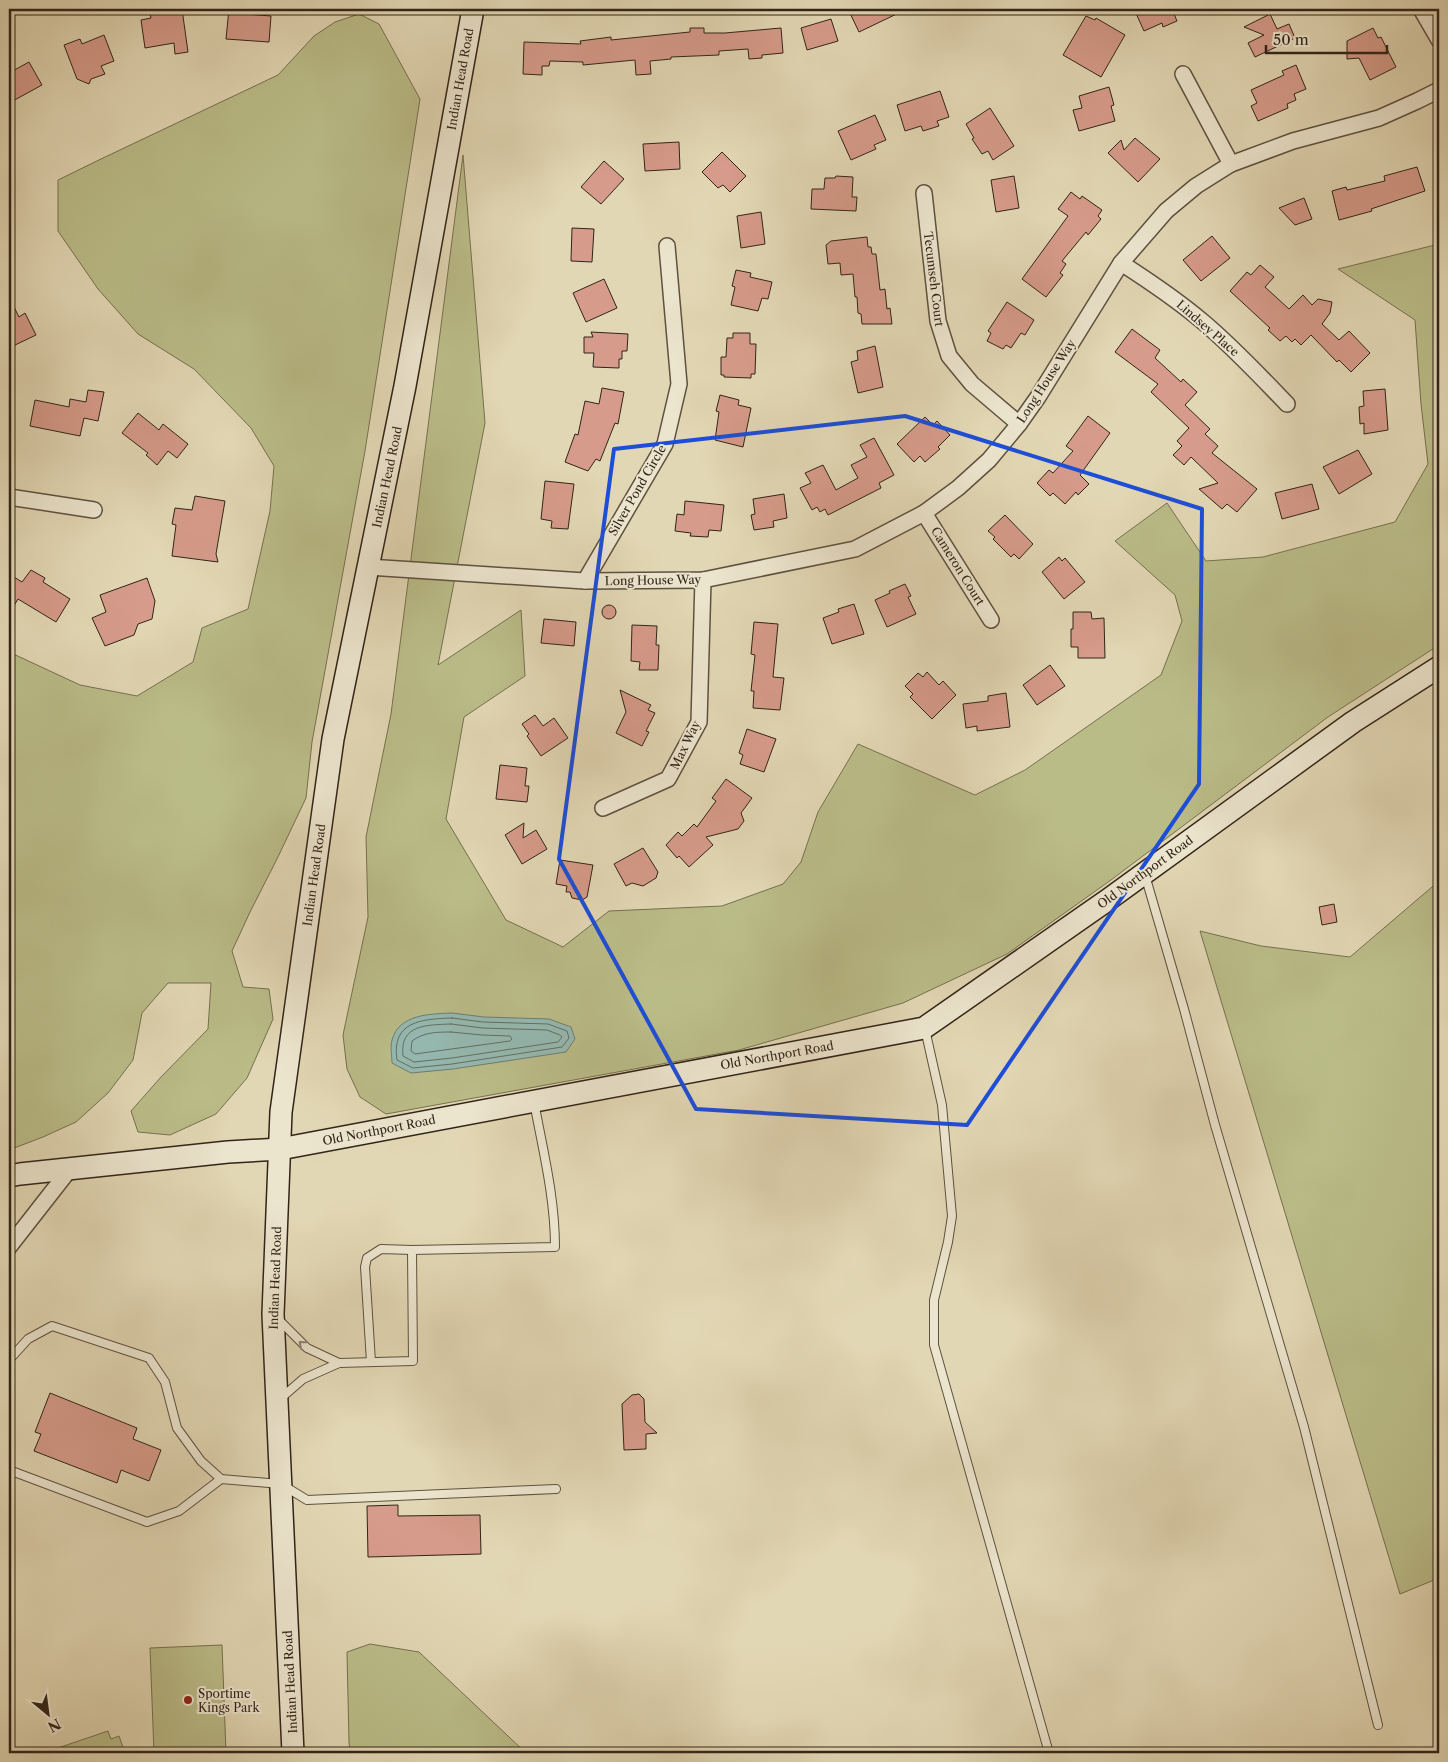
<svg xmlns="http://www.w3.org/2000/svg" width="1448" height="1762" font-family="'Libre Caslon Text',serif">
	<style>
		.green { fill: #babc88; stroke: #767050 }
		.water { fill: #95b9b1; stroke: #6d7d74 }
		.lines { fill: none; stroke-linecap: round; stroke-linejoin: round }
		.shore { stroke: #646e65; stroke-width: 1 }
		.building { fill: #d69b8a; stroke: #322419 }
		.lane-casing { stroke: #5e5140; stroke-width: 10 }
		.street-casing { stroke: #5e5140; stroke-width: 18 }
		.secondary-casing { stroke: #322419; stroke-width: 24 }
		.lane { stroke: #ece5ce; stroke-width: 8 }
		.street { stroke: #ece5ce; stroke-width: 15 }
		.secondary { stroke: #ece5ce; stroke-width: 21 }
		.oneway { stroke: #8f8474 }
		.marked { fill: none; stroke: #1d4ed8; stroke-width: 4; stroke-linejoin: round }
		.poi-dot { fill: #8f2418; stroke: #ece5ce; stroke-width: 2 }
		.labels { text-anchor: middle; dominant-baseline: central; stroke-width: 4; stroke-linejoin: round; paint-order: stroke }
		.street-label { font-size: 12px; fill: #322419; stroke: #ece5ce }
		.poi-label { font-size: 12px; fill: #322419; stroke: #ece5ce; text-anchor: start }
	</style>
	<rect width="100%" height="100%" fill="#e2d7b4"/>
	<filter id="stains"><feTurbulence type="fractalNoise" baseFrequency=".004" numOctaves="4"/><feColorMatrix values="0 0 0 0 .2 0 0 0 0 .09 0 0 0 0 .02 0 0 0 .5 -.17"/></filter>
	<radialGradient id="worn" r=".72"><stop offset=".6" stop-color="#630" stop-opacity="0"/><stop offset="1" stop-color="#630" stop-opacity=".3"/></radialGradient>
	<g class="green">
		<polygon points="359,14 379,24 420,99 365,451 312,742 306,798 277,859 250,912 232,951 243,987 269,989 273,1019 247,1078 216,1114 170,1135 138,1132 131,1111 161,1077 208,1029 211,983 168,983 142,1013 133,1060 108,1093 76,1122 43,1137 9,1150 9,652 80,685 137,696 193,662 202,628 248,609 270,511 274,466 251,428 194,369 138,334 98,289 58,231 58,180 103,158 278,75 314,36 335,22"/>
		<polygon points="463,155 485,423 438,665 521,610 525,676 464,717 446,819 506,920 563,947 609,911 722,906 783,884 801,862 818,812 858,744 975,795 1025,770 1161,675 1182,621 1175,595 1115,541 1167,503 1206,561 1263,557 1395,522 1428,464 1421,404 1415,320 1338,269 1439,244 1439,645 1328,717 1111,880 1007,954 903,1003 739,1050 386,1114 360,1097 347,1069 343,1035 368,917 366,837 391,714"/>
		<polygon points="1439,881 1439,1578 1400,1594 1200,931 1261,946 1350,957"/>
		<polygon points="370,1644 419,1652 526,1753 350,1753 349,1742 347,1652"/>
		<polygon points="222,1645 226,1753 154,1753 150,1648"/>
		<polygon points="108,1731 111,1739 119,1736 125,1753 43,1753"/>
	</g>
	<path class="water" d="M452,1013L484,1017L549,1019L571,1027L575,1039L566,1052L453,1069L411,1073L392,1063C392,1056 390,1047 392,1040C399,1014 430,1014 452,1013Z"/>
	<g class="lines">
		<g class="shore">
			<path d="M452,1018L483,1022L548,1024L567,1031L569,1038L562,1047L452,1064L413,1068L397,1060C391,1021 422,1019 452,1018Z"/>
			<path d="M451,1024L483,1028L547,1030L560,1035L562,1037L558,1042L452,1058L414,1062L403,1056C399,1024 428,1025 451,1024Z"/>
			<path d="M451,1032L482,1035L510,1036L512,1039L510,1041L415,1054L411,1051L412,1041C424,1032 437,1032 451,1032Z"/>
		</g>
	</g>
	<g class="building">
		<polygon points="182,9 188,52 175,54 174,43 145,48 141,20 151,18 150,14"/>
		<polygon points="229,9 245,9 245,14 271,16 269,42 226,39"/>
		<polygon points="848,9 907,9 859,32"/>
		<polygon points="1134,9 1172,9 1177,21 1163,27 1162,23 1144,31"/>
		<polygon points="1270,14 1277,29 1289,24 1295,38 1255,57 1248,43 1264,35 1244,27"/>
		<polygon points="1086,16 1095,20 1096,18 1125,35 1101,77 1063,55"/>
		<polygon points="831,19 838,41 807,50 801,28"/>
		<polygon points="690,28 704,28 704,33 725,33 781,28 783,53 762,55 762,58 749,59 748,49 719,51 719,55 671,57 671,59 650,61 651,74 636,75 635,60 583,65 583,62 550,61 549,66 542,66 542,75 523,74 524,42 581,44 580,41 611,37 611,40 690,32"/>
		<polygon points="1373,28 1378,38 1381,37 1396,67 1370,80 1359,58 1347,59 1347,41"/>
		<polygon points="104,35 114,61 101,66 105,74 91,79 89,84 77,79 64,45 80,39 82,44"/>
		<polygon points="29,62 42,85 9,103 9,73"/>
		<polygon points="1296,65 1306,89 1294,94 1296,100 1287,104 1288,108 1258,121 1251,106 1257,103 1251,90 1284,75 1282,71"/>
		<polygon points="1109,87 1114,105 1111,106 1115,121 1079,131 1073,110 1082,108 1079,96"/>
		<polygon points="940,91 949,117 937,121 939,126 923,131 921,126 905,131 897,105"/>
		<polygon points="990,108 1014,146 993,160 988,151 982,154 972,139 974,138 966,124"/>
		<polygon points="875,115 886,140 874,145 876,149 851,160 838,131"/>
		<polygon points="1135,138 1160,159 1138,182 1108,153 1121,140 1124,150"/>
		<polygon points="679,142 680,169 645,171 643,144"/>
		<polygon points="722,152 746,176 730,192 723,185 718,188 702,172"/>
		<polygon points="604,161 624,179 601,204 581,187"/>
		<polygon points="1417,167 1425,191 1371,209 1372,211 1339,220 1332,191 1346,187 1347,190 1385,181 1384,176"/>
		<polygon points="836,176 853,177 852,197 857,197 856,211 811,209 812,189 824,189 825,178 835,178"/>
		<polygon points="1014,176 1019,208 996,212 991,180"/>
		<polygon points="1071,192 1080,199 1082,196 1102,210 1098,216 1101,219 1088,235 1086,232 1062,261 1066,264 1060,273 1063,275 1046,297 1022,279 1068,216 1058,209"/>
		<polygon points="1304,198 1312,219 1295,225 1279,208"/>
		<polygon points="761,212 765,244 741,248 737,216"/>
		<polygon points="572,228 594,229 592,262 571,261"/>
		<polygon points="1212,236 1230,258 1201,281 1183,260"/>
		<polygon points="867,237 868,247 871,247 872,254 876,254 880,290 885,289 887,309 890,308 892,324 862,324 861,314 858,313 857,297 855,297 853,274 841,275 840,263 828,264 826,245 831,241"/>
		<polygon points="1260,265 1274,277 1265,287 1289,309 1303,295 1312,305 1318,299 1332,302 1330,313 1322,324 1339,340 1349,331 1370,353 1351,372 1339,360 1337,362 1311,335 1301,345 1295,339 1292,342 1286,336 1280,341 1268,330 1270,328 1230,291 1247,272 1251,275"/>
		<polygon points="736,270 751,273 750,277 772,282 768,299 762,298 758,311 731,305 735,287 732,286"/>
		<polygon points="604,279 617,308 586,322 573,293"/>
		<polygon points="9,297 19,317 25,313 36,335 13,346 9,337"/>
		<polygon points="1007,302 1034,320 1025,335 1021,333 1011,348 1006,345 1003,349 987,341 991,333 988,331"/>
		<polygon points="1132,329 1160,350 1155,358 1181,382 1183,379 1197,392 1185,405 1210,429 1205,434 1218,446 1212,453 1257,489 1237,512 1227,504 1222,509 1199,489 1218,483 1191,457 1184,465 1173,455 1182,446 1177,441 1189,428 1151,392 1158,384 1115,352"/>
		<polygon points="591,332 628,334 627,351 622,351 622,359 619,359 619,368 593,367 594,353 584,353 584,337 593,337"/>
		<polygon points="733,333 750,333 750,344 756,344 755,374 751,374 751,378 724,377 724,375 721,375 721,357 726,357 727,338 733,338"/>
		<polygon points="875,346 883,387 858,393 851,362 858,360 857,351"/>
		<polygon points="602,388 624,392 618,424 615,423 600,461 596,459 588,471 565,462 575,434 578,435 585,401 599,404"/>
		<polygon points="1385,389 1388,430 1364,434 1364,423 1360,424 1359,407 1364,406 1363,391"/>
		<polygon points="88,390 104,392 98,421 84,418 80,436 30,426 35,400 69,407 70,399 86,402"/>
		<polygon points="720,395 739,400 738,405 751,408 743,447 715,440 719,412 716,411"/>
		<polygon points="138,413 159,430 163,424 188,444 177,458 168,451 157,465 146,455 148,453 122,433"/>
		<polygon points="1088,416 1110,433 1080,475 1089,484 1078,495 1076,492 1065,504 1053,493 1050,496 1037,483 1049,470 1053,473 1073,451 1066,446"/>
		<polygon points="925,417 933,425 937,421 950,435 938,447 940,449 925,462 920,456 914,462 897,444"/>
		<polygon points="874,438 894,475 879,483 881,488 828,515 825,509 820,512 817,507 812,510 800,488 811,483 805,473 823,465 836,490 858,478 851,465 867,457 860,445"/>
		<polygon points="1358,450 1372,474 1339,494 1323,467"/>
		<polygon points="545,481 574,484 568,529 551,528 552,521 541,519"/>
		<polygon points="1312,484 1319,509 1282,519 1275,493"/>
		<polygon points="784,494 787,518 773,521 774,527 754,530 751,515 755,514 753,499"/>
		<polygon points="195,496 225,501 216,554 218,562 172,556 176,525 172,524 175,508 192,510"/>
		<polygon points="685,501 724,505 721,531 709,530 708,537 690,536 691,533 675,531 677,514 684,515"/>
		<polygon points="1005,515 1033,544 1019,559 1014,554 1011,557 993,539 995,537 988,531"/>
		<polygon points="1059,557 1062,561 1065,558 1085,582 1064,599 1042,572"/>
		<polygon points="31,570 45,578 43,582 70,599 56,622 18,599 9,614 9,585 14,577 22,582"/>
		<polygon points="147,578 155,601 152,619 138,624 134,635 105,646 92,618 106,612 100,595"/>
		<polygon points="905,584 911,596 908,597 916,614 887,627 875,600 890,593 889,591"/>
		<polygon points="854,604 864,634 832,644 823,618 839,612 838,609"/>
		<circle cx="609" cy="612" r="7"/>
		<polygon points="1073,612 1091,612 1092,619 1104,618 1105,658 1078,658 1078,647 1071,647 1071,629 1073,629"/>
		<polygon points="544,619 576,622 574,646 541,643"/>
		<polygon points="754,622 778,624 773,677 784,678 780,710 753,708 754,691 751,691 755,655 751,654"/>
		<polygon points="632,625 657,626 656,645 659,645 658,670 639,670 640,662 631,661"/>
		<polygon points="1050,665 1065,686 1037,705 1023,685"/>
		<polygon points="927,672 939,685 943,681 956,695 932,719 910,697 913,694 905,686 918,673 923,677"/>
		<polygon points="620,690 651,705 648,710 655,713 646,731 649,732 642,746 616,733 626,712"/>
		<polygon points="1006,693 1010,727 977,731 977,726 966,728 963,704 988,701 988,696"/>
		<polygon points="535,715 543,726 554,718 568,738 541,756 527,736 529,734 522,724"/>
		<polygon points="747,729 776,739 764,772 740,764 743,755 739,753"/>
		<polygon points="500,765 527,768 525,786 529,786 527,802 496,799"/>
		<polygon points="726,779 752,798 741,813 744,821 738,829 706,837 713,845 689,867 679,856 677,858 666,845 678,832 682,836 694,824 697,827 716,801 712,798"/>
		<polygon points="524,823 523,838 536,830 547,849 522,864 505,835"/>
		<polygon points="643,848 658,872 656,878 643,886 632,883 626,886 614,864"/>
		<polygon points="560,860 593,865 587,897 582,900 572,898 570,892 566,892 567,886 556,884"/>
		<polygon points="1334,904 1337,922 1322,925 1319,907"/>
		<polygon points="50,1393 137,1428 133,1439 161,1450 149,1481 121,1470 117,1483 34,1451 41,1434 35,1432"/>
		<polygon points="639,1394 644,1399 645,1422 657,1433 646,1434 646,1449 624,1450 622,1404 632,1395"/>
		<polygon points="398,1505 398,1516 480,1515 481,1554 368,1557 367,1506"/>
	</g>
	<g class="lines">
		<g class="lane-casing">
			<g id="lane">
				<polyline points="1145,875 1184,1009 1215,1125 1304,1427 1378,1725"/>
				<polyline points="925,1029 942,1105 952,1216 948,1242 934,1300 934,1345 1049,1753"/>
				<polyline points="277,1318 307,1348 339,1363"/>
				<polyline points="9,1360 28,1339 52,1326 149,1358 165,1382 177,1428 201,1461 221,1479 281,1484 307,1500 556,1489"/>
				<polyline points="371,1362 365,1267 367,1258 381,1249 412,1250"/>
				<path d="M280,1399L303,1379L339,1363L413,1361L412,1250L555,1247C555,1198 543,1150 534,1102"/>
				<polyline points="9,1470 147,1522 179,1511 221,1479"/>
			</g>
		</g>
		<g class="street-casing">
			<g id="street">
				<polyline points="1421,9 1439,40"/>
				<polyline points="1183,74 1231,164"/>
				<polyline points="924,193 938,321 949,356 972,384 1019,424"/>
				<path d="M1121,263C1149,281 1176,299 1202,321C1232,346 1259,375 1287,404"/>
				<polyline points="9,497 94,510"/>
				<polyline points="924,513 991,620"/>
				<polyline points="368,567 585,581 703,580 855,549 924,513 958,488 989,460 1019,424 1038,397 1121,263 1166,211 1196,186 1231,164 1293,141 1379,118 1417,101 1439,90"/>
				<polyline points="585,581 665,444 679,384 667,246"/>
				<polyline points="603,808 668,779 699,722 703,580"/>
				<polyline points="9,1247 70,1169"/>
			</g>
		</g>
		<g class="secondary-casing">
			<g id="secondary">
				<polyline points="9,1176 20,1174 228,1152 280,1149 924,1028 1109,899 1353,722 1439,667"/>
				<polyline points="293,1753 273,1314 281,1112 333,739 405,386 473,9"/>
			</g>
		</g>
		<use href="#lane" class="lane"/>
		<use href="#street" class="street"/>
		<use href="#secondary" class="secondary"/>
	</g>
	<defs><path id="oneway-chevron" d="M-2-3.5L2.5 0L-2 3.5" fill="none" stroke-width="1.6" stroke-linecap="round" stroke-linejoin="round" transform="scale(1.25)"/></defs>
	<use class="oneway" href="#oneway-chevron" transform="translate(302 1344) rotate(-140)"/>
	<path class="marked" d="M905,416L1202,509L1199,784L967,1125L696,1109L559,859L614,449Z"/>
	<circle class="poi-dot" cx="188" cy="1700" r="5"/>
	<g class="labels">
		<g class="street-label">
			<text transform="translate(460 79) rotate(-80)">Indian Head Road</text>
			<text transform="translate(934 279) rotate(83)">Tecumseh Court</text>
			<text transform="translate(1208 328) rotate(41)">Lindsey Place</text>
			<text transform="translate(1046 381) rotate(-57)">Long House Way</text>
			<text transform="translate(387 477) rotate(-78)">Indian Head Road</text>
			<text transform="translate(637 490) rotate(-60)">Silver Pond Circle</text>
			<text transform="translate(958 566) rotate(58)">Cameron Court</text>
			<text transform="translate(653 580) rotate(-1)">Long House Way</text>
			<text transform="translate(685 745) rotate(-64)">Max Way</text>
			<text transform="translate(1145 872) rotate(-36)">Old Northport Road</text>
			<text transform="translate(314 875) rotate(-82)">Indian Head Road</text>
			<text transform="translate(777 1055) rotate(-10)">Old Northport Road</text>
			<text transform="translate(379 1130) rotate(-11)">Old Northport Road</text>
			<text transform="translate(275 1278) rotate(-88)">Indian Head Road</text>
			<text transform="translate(290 1682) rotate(-93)">Indian Head Road</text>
		</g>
		<g class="poi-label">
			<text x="198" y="1693">Sportime<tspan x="198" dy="14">Kings Park</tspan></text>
		</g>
	</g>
	<rect width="1448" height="1762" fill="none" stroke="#e2d7b4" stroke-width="30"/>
	<rect x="10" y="10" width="1428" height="1742" fill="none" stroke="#322419" stroke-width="2.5"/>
	<rect x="15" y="15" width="1418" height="1732" fill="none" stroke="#322419"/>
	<g transform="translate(48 1714) rotate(151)" stroke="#ece5ce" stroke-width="4" paint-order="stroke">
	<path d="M0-4L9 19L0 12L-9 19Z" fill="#322419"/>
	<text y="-8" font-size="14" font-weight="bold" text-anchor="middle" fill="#322419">N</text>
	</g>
	<path d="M1266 45v8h121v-8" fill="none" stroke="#322419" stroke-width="2.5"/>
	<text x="1273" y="45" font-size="15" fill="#322419" stroke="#ece5ce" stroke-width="4" paint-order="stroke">50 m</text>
	<rect width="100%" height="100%" filter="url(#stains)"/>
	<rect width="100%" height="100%" fill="url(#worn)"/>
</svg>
